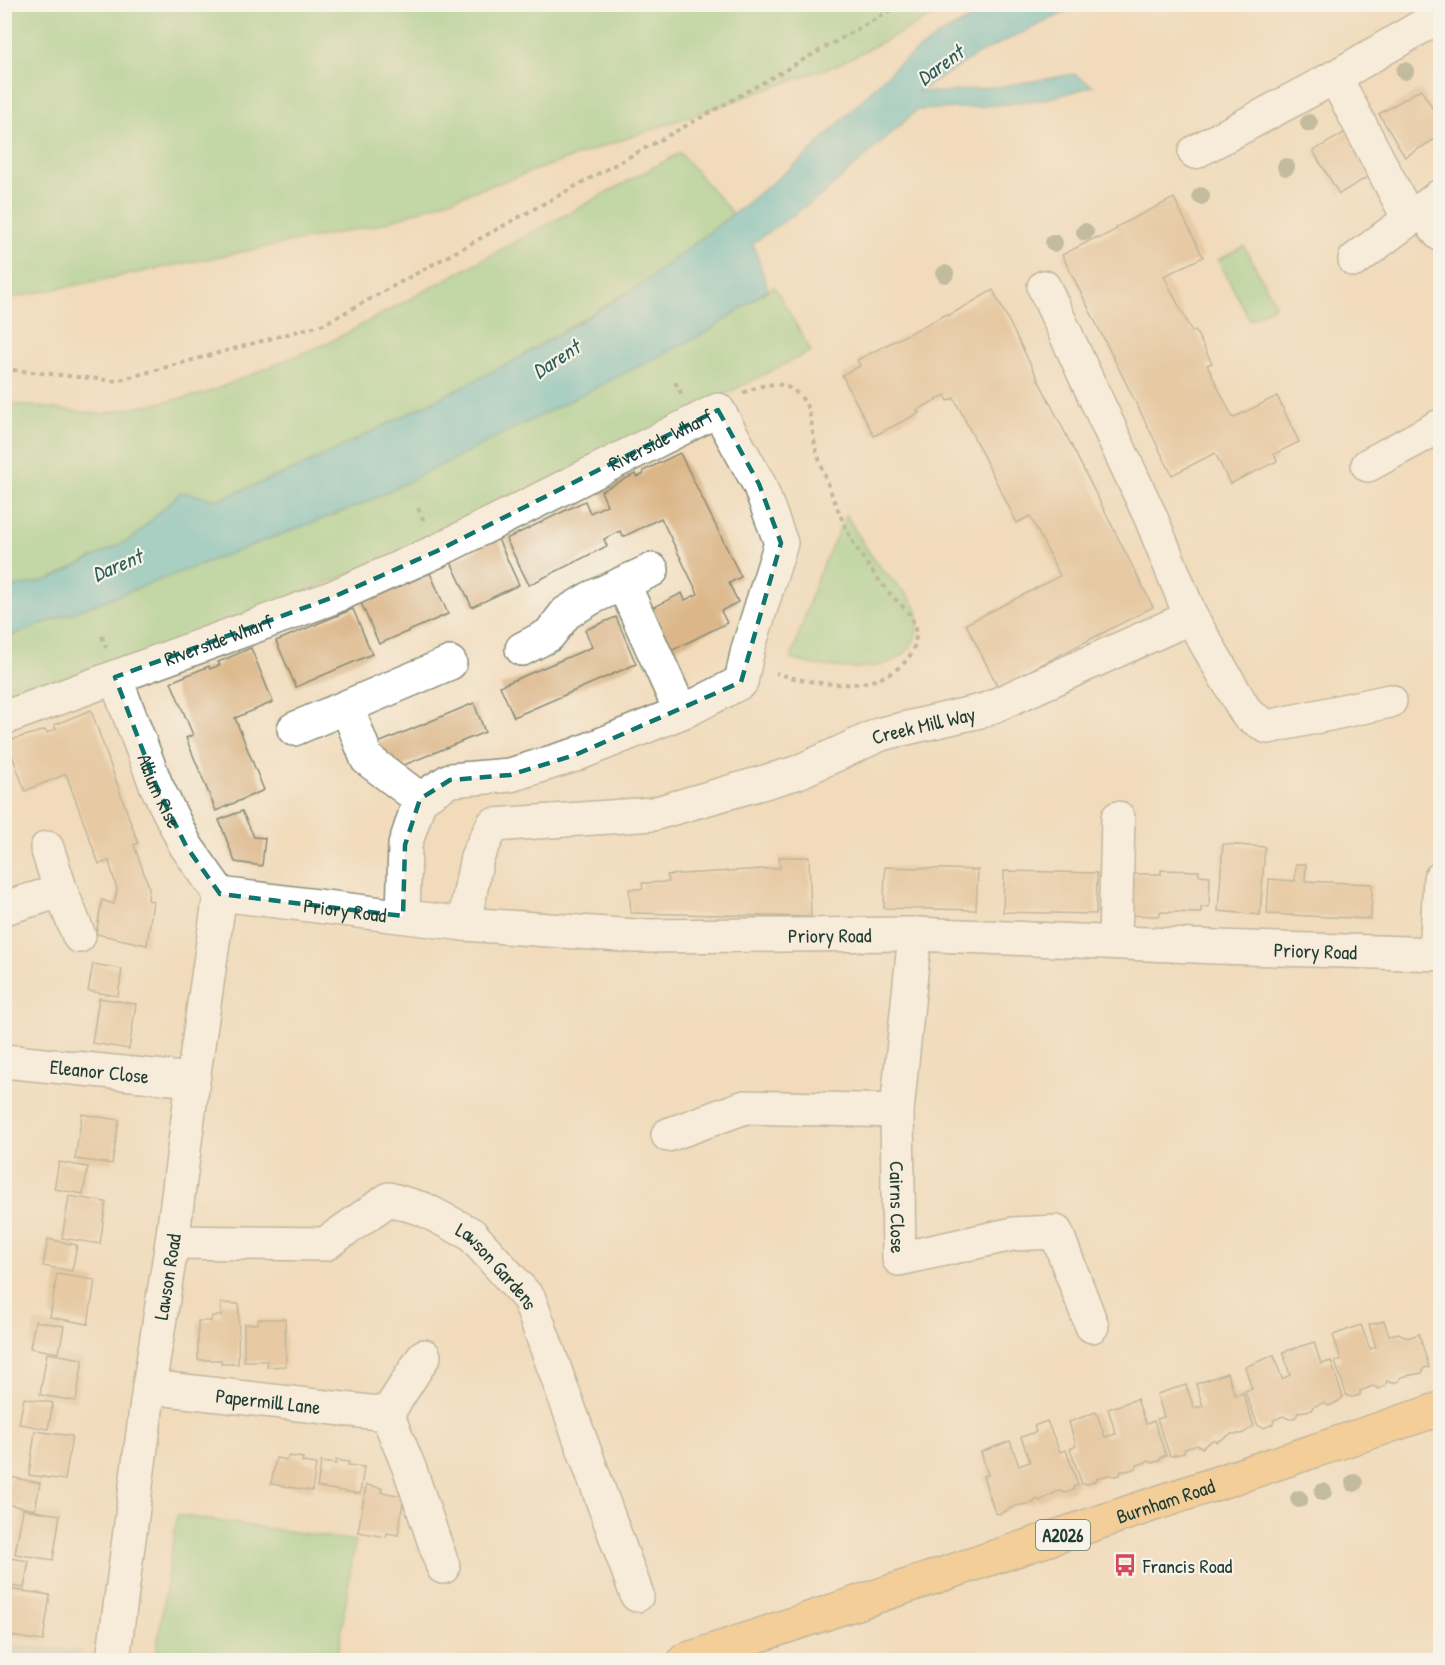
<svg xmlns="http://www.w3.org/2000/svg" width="1445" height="1665" font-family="'Patrick Hand',sans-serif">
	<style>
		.industrial { fill: #c2c6b9 }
		.green { fill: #8cd18b; stroke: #568760; stroke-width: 1.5 }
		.water { fill: #53c0ca; stroke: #397e7f; stroke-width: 1.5 }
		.building { fill: #dbb688 }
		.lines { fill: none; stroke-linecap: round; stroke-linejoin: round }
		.minor-casing { stroke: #888c78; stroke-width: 36 }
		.major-casing { stroke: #888c78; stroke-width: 36 }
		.path { stroke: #888c78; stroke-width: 4; stroke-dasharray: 4.5 4.5; stroke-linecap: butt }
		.minor { stroke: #fff; stroke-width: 33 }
		.major { stroke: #f9bf6d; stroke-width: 33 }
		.tree { fill: #8a957a }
		.marked { fill: none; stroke: #0f766e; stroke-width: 4.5; stroke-dasharray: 12 8; stroke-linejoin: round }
		.labels { text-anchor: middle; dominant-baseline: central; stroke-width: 4.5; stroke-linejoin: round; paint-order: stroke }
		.shield { fill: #f7f3e8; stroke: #60746a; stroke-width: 1.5 }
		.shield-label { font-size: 18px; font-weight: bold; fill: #1f3d34 }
		.street-label { font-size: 20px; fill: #1f3d34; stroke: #f7f3e8 }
		.poi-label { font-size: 20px; fill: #1f3d34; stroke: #f7f3e8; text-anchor: start }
		.water-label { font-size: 21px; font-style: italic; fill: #2c5e5a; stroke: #f7f3e8 }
	</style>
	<rect width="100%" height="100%" fill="#f7f3e8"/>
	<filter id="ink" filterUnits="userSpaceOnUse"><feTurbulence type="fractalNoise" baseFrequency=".0167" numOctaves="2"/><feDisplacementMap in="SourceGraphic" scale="12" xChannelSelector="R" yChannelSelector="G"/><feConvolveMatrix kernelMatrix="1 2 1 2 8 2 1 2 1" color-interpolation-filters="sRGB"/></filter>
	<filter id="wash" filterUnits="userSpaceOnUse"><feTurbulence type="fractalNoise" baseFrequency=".008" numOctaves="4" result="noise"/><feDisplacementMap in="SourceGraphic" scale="24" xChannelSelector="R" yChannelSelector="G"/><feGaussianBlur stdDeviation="1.35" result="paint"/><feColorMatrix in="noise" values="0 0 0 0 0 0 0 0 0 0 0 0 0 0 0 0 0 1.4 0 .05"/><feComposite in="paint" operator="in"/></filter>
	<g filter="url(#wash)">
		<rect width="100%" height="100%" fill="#f1dbbb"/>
		<polygon class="industrial" points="4,1643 82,1650 81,1660 5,1660"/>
		<g class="green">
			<polygon points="5,4 955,4 955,5 837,65 378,225 5,299"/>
			<polygon points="680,153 733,214 646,281 510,363 301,467 217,500 181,492 133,538 48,580 5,589 5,403 101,414 204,394 330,342"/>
			<polygon points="1244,246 1276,305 1250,320 1218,260"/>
			<polygon points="774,286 811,351 427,544 5,708 5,638 367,502 709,331"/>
			<path d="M846,515C856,531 866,549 878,565C889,578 911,595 917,610C920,619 918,629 915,637C902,680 823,669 791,659L817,578Z"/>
			<polygon points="177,1515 355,1541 337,1660 155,1660"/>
		</g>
		<polygon class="water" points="1002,4 1080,5 976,55 918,92 948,92 1003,86 1074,74 1093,86 1047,99 979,107 917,110 826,192 753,243 768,289 709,331 367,502 5,638 5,589 48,580 133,538 181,492 217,500 301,467 510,363 576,324 646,281 733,214 808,154 897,65 944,32"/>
		<g id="blocks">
			<g class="building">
				<polygon points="1421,89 1440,121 1440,136 1405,157 1379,114"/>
				<polygon points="1356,126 1381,169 1339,194 1313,151"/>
				<polygon points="1174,198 1203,257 1164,276 1192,332 1195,330 1212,363 1207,365 1233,418 1277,396 1299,442 1274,454 1277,461 1230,484 1215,453 1172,475 1062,255 1097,237 1098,239 1117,229 1116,227"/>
				<polygon points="993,290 1153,607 998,687 966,624 1060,576 1030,516 1017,523 954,398 948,401 945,395 917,410 919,413 874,436 842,375 860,366 857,360 947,314 948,316"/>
				<polygon points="680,453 741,577 729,583 738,602 721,611 727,623 665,654 644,612 682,593 685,600 698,594 661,518 623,537 620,531 604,539 607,546 529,585 506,539 585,501 590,513 607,505 601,491 635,474 637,477 644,474 643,471"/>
				<polygon points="498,539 519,585 472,607 451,562"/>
				<polygon points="430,573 448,614 379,644 361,603"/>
				<polygon points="353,609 372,654 296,687 276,641"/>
				<polygon points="616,617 636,664 514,717 500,686 592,647 585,630"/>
				<polygon points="251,648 273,702 235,718 264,790 216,811 186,738 193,735 171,682 209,666 210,669 220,665 218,662"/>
				<polygon points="474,703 485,732 387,772 376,744"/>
				<polygon points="91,710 138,843 134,845 149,887 148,900 153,901 147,945 96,934 102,900 114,904 117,890 109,861 99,864 66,774 25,791 7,741 45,730 47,733 56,729 54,725"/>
				<polygon points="242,811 254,837 265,838 262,866 235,862 219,820"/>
				<polygon points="1223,844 1265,847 1260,915 1218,911"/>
				<polygon points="779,857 809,857 811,917 631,913 629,889 643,889 642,883 669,882 667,875 780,868"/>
				<polygon points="1296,864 1306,864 1305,881 1372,884 1371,919 1267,914 1269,879 1295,881"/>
				<polygon points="885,867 978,870 976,910 884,908"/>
				<polygon points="1161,870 1199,871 1199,875 1210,876 1209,907 1201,907 1201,913 1160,912 1160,916 1123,915 1124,874 1161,874"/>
				<polygon points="1004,871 1097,873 1096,914 1003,912"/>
				<polygon points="93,964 122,969 118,996 88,991"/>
				<polygon points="99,998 136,1004 129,1049 92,1043"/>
				<polygon points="82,1114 119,1120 112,1164 75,1159"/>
				<polygon points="59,1162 88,1167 83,1194 54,1189"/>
				<polygon points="69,1196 106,1202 100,1244 62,1238"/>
				<polygon points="48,1239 77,1245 72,1271 43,1266"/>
				<polygon points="57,1274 95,1280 88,1324 50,1317"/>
				<polygon points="221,1303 239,1304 238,1364 221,1364 221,1360 198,1360 198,1321 211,1321 212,1316 221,1316"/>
				<polygon points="258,1319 285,1319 286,1366 267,1367 267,1361 244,1361 244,1324 258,1324"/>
				<polygon points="35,1321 64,1326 59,1353 30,1348"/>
				<polygon points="1384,1321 1389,1335 1399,1333 1407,1338 1419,1334 1429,1367 1424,1368 1422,1373 1401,1377 1399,1381 1392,1383 1387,1381 1385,1386 1379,1389 1373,1386 1360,1391 1360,1395 1353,1397 1347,1396 1335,1362 1341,1360 1333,1335 1361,1325 1370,1349 1376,1347 1369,1325"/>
				<polygon points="1314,1342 1321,1364 1331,1361 1343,1397 1337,1402 1329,1406 1325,1403 1320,1404 1312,1407 1312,1410 1298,1412 1296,1417 1289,1419 1283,1416 1274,1420 1273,1424 1264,1428 1258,1426 1245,1391 1252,1389 1245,1367 1274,1355 1282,1379 1290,1375 1283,1352"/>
				<polygon points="47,1353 83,1359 76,1401 40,1395"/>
				<polygon points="1227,1373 1235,1395 1243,1393 1254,1426 1242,1434 1231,1434 1216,1442 1215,1440 1211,1441 1202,1448 1197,1445 1185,1449 1184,1453 1170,1456 1157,1419 1164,1417 1157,1394 1186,1385 1194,1408 1203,1406 1196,1384"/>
				<polygon points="24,1398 53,1403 48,1429 19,1424"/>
				<polygon points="1137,1399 1146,1424 1154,1421 1166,1455 1161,1457 1160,1460 1153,1463 1149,1461 1137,1465 1136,1468 1127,1471 1121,1471 1120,1475 1115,1476 1109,1475 1097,1478 1096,1481 1088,1484 1082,1484 1070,1449 1076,1446 1069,1422 1096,1412 1105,1437 1116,1434 1108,1409"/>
				<polygon points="1047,1421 1060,1452 1066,1450 1078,1485 1074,1486 1074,1490 1065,1493 1061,1491 1056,1492 1040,1501 1036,1499 1033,1503 1015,1506 1000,1514 995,1513 983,1476 988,1475 981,1452 1010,1441 1019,1466 1030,1462 1021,1437 1036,1432 1034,1426"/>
				<polygon points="35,1431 72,1436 65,1480 29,1475"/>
				<polygon points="288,1456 303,1458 302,1462 316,1464 312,1491 271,1484 276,1458 287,1460"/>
				<polygon points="336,1460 349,1462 348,1465 364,1467 360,1494 317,1487 321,1462 336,1464"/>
				<polygon points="10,1477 40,1483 35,1510 6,1504"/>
				<polygon points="366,1485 382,1488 381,1492 404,1496 398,1535 387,1533 386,1537 358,1532"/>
				<polygon points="23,1509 60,1515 53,1560 15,1554"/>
				<polygon points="4,1557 29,1561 24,1588 4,1585"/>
				<polygon points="8,1589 50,1595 43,1641 4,1635 4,1611"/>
			</g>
		</g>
	</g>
	<g filter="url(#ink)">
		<use href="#blocks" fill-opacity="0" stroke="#888c78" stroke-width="1.5"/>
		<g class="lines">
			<g class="minor-casing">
				<g id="minor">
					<polyline points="1195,152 1335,77"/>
					<polyline points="1421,210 1440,234"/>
					<polyline points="1409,219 1335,77 1431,21"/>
					<polyline points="1355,260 1440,196"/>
					<polyline points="1044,287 1151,518 1191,617"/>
					<polyline points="1368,465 1440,426"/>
					<polyline points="623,583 681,712"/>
					<polyline points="522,649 549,635 566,613 591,598 652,570"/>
					<path id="s1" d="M115,677L156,785L186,846L220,894"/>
					<polyline points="347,707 367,759 420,799"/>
					<path id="s2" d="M4,718L331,598L437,551L718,410L759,484L781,543L748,649L741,682L689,709L575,755L510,775L450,780L420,799L405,845L403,916"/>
					<polyline points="294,729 450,663"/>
					<polyline points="61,891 79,936"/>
					<path id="s3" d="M220,894L464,924L635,936L915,934L1217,947L1440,954"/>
					<polyline points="4,908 61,891 47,848"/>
					<path id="s4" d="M464,924L477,857L493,825L653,814L796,773L881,734L985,710L1191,617L1247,714L1268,727L1390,701"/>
					<path id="s5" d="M915,934L897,1111L899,1259L1013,1234L1056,1232L1092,1326"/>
					<polyline points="1115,941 1118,818"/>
					<polyline points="1436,953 1440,879"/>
					<path id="s6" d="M4,1061L193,1080"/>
					<polyline points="668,1135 745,1107 897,1111"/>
					<path id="s7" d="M172,1242L325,1244L389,1199L423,1209L471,1234L529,1299L637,1595"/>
					<path id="s8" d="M149,1387L387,1414L410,1470L443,1567"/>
					<polyline points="387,1414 424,1356"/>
					<path id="s9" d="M113,1660L149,1387L172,1242L193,1080L220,894"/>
				</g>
			</g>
			<g class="major-casing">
				<g id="major">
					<path id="s10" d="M685,1660L1440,1409"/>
				</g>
			</g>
			<g class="path">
				<polyline points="4,369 116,381 324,324 702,117 902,4"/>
				<polyline points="675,382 682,395"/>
				<path d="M743,393C761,385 780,378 798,394C813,407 811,432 816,449C824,475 834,501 845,526C856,551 874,574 891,595C898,602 908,610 912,619C927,654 894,678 862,683C836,687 800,681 776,673"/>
				<polyline points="418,508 424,521"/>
				<polyline points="102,636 106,648"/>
			</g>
			<use href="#minor" class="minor"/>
			<use href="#major" class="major"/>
		</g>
		<g class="tree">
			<circle cx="1405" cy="71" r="9"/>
			<circle cx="1309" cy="123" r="9"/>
			<circle cx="1286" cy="167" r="9"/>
			<circle cx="1201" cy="196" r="9"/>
			<circle cx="1085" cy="232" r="9"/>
			<circle cx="1054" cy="243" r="9"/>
			<circle cx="945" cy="274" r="9"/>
			<circle cx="1354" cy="1483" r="9"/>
			<circle cx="1323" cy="1492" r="9"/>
			<circle cx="1299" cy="1499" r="9"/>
		</g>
	</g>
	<path d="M0 0H1445V1665H0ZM718,410L759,484L781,543L741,682L575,755L510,775L450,780L420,799L405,845L403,916L220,894L186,846L156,785L115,677L331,598L437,551Z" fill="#f1dbbb" fill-opacity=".55" fill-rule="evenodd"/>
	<path class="marked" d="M718,410L759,484L781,543L741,682L575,755L510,775L450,780L420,799L405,845L403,916L220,894L186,846L156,785L115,677L331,598L437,551Z"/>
	<defs>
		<g id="bus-bare" transform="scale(1.8)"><path d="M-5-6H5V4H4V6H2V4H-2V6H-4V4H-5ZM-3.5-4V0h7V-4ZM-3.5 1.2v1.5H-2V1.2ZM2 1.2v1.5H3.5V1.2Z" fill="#d1495b" stroke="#f7f3e8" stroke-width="2.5" paint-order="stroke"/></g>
	</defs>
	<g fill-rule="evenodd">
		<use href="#bus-bare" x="1125" y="1565"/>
	</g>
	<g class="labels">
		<rect class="shield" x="1036" y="1520" width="54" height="30" rx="4.5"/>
		<g class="shield-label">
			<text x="1063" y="1535">A2026</text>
		</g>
		<g class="street-label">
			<text stroke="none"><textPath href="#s2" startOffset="714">Riverside Wharf</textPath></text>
			<text stroke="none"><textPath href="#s2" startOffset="228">Riverside Wharf</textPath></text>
			<text stroke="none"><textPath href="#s4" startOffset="550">Creek Mill Way</textPath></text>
			<text stroke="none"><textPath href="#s1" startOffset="122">Allium Rise</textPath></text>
			<text stroke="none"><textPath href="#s3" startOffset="126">Priory Road</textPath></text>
			<text stroke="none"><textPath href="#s3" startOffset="612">Priory Road</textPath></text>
			<text stroke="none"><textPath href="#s3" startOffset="1098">Priory Road</textPath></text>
			<text stroke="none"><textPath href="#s6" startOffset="96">Eleanor Close</textPath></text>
			<text stroke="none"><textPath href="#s5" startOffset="274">Cairns Close</textPath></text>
			<text stroke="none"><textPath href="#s7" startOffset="362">Lawson Gardens</textPath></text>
			<text stroke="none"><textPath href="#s9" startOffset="387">Lawson Road</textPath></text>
			<text stroke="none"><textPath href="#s8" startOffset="120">Papermill Lane</textPath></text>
			<text stroke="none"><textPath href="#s10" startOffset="506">Burnham Road</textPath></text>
		</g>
		<g class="poi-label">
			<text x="1143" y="1565">Francis Road</text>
		</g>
		<g class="water-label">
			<text transform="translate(940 65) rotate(-36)">Darent</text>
			<text transform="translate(556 359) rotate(-33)">Darent</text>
			<text transform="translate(117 565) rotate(-23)">Darent</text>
		</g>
	</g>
	<rect width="1445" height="1665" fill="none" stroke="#f7f3e8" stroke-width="24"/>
</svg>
